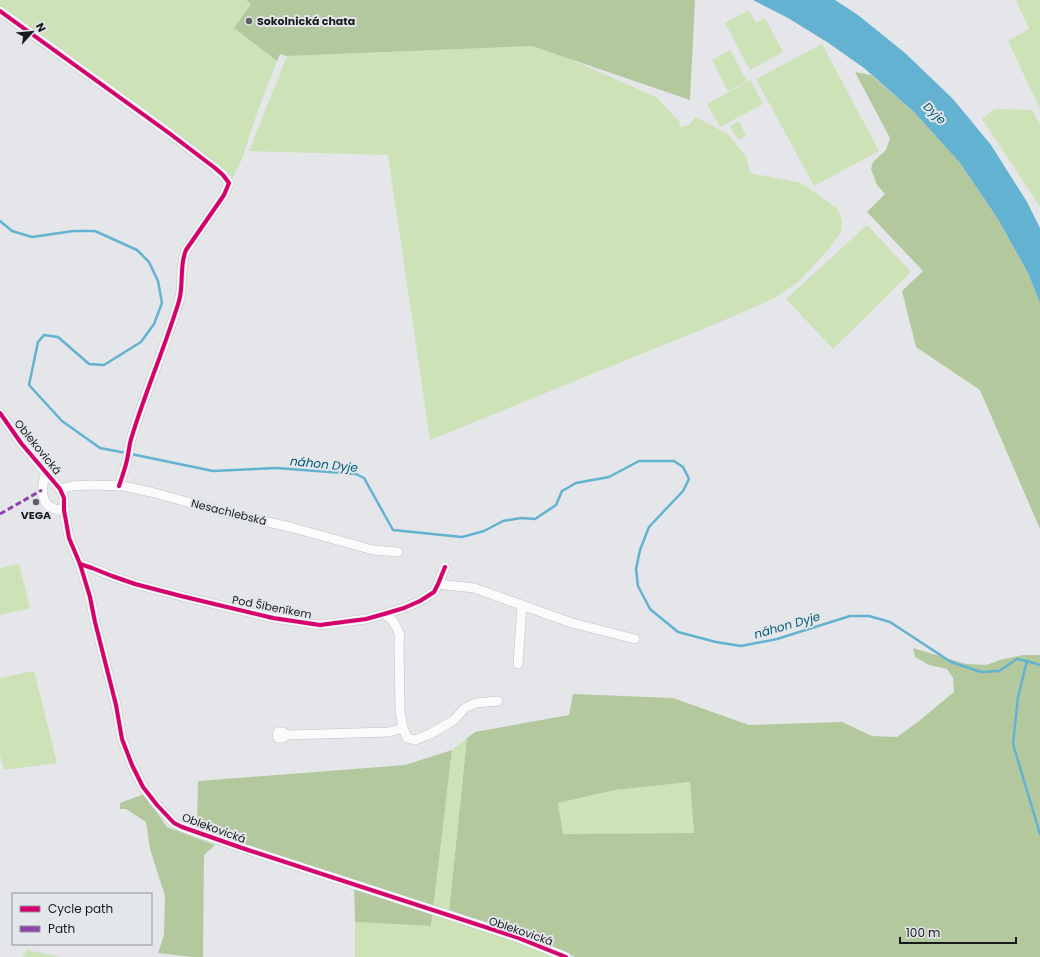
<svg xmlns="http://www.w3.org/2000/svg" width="1040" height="957" font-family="Poppins,sans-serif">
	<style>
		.green { fill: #cee2b8 }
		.forest { fill: #b4c89d; fill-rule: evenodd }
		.water { fill: #64b2d1 }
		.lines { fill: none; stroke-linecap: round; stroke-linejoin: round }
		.stream { stroke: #64b2d1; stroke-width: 2.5 }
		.minor-casing { stroke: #c0c2c4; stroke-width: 10 }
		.minor { stroke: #fbfbfc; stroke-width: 9 }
		.quiet { stroke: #8e44ad; stroke-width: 3; stroke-dasharray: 6 3; stroke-linecap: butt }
		.cycleway-casing { stroke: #e3e6ea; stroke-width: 6 }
		.cycleway { stroke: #d6006c; stroke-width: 4 }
		.poi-dot { fill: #606163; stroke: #e3e6ea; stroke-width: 1.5 }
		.labels { text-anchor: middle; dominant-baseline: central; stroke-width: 4; stroke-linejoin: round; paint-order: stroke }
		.poi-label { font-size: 11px; font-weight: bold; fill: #191a1b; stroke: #e3e6ea; text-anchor: start }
		.street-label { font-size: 11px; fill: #191a1b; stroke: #e3e6ea }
		.water-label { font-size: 12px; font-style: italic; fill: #005978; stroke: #e3e6ea }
	</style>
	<rect width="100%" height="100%" fill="#e4e6e9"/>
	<g class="green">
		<polygon points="0,0 246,0 251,4 234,28 277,61 257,113 242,159 233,177 226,174 0,9"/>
		<polygon points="1016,0 1040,0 1040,109 1008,41 1029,29"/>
		<polygon points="749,10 756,23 765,18 783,52 750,70 725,23"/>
		<polygon points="822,44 879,151 814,186 756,79"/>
		<polygon points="532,46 563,56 656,97 679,121 680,127 689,125 696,117 728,134 747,158 750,173 801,183 837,208 842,220 841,232 828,250 799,281 777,297 720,322 430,440 388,155 249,151 287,56"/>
		<polygon points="730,50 747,81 728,91 712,60"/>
		<polygon points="750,80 763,104 720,127 707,104"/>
		<polygon points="995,109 1032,110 1040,125 1040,207 982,119"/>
		<polygon points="739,121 746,136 738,140 730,126"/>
		<polygon points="867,225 911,272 833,349 786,299"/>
		<polygon points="19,564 30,608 0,615 0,568"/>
		<polygon points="34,671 57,763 4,770 0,755 0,678"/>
		<polygon points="467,738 449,912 433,907 452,750"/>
		<polygon points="690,782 694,833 563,834 557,803 615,790"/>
		<polygon points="433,913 516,941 556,957 355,957 355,922 431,926"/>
		<polygon points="27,950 61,957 23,957"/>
	</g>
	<g class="forest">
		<polygon points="246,0 695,0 690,100 532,46 287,56 280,54 277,61 234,28 251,4"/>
		<polygon points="855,72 871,75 915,113 960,163 998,219 1028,273 1040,303 1040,529 980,390 916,347 902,291 923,271 867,212 885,194 877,185 871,169 873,162 886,150 890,138"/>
		<path d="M913,648L966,664L986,665L1000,660L1023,655H1040V957H575L557,948L449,912L467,738L475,732L569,715L573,694L673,698L749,725L842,722L872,736L897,737L919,721L954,692L953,678L947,669L929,665L915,657ZM690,782L694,833L563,834L558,803L615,790Z"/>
		<polygon points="452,750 431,926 355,922 354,880 197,829 198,781 405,765"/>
		<polygon points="144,794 167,827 215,845 204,855 203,957 192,957 158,953 164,935 165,896 150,849 146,822 126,809 120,809 120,803"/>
	</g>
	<polygon class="water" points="753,0 835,0 858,15 905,53 953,99 991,145 1027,202 1040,228 1040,303 1028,273 998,219 960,163 915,113 864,68 827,42 788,18"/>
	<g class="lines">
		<g class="stream">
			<polyline points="0,221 12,231 32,237 73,231 95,231 137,250 149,262 158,281 162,303 154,324 141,342 104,365 89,364 58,337 44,335 38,342 29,385 62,421 100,448 126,453"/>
			<polyline points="131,454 213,471 276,468 356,474 364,478 393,530 462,537 484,531 503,521 521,518 535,519 556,505 562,491 576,483 609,477 639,461 674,461 683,467 689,479 683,491 649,527 640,550 636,569 638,586 650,609 678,632 716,642 741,646 777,639 850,616 869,616 890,622 951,662 981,672 999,671 1017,659 1027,661 1040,665"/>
			<polyline points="1027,661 1018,697 1013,744 1040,834"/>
		</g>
		<g class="minor-casing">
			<g id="minor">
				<path d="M0,11L169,133L215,168L223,175L229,183L224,195L186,250C179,266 184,284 179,301C165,347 146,390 132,436C129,444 129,452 127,460C125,469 122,477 119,486"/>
				<polyline points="0,413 21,443 60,489 64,498 64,510 69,538 80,564 90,597 95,622 116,705 122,739 132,765 143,787 157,805 174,823 182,827 242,848 516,937 566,957"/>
				<path d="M46,472C40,490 40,511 64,510"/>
				<polyline points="60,489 72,486 91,485 123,486 151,492 228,513 290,527 373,550 398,552"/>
				<polyline points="80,564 92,568 112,576 135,584 181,596 273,618 320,625 366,619 384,614 404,608 420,601 434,592 438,584 445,567"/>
				<polyline points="438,584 474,588 572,623 635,639"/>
				<polyline points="518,664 522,605"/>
				<polyline points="403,728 407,738 415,740 430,734 454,720 465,708 476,703 498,701"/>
				<polyline points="287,735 283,738 278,738 277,734 278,732 283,732 287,735 389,732 403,728 400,711 399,643 400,636 397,628 392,620 384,614"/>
			</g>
		</g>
		<use href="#minor" class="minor"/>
		<polyline class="quiet" points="0,514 42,490"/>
		<g class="cycleway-casing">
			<g id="cycleway">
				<path d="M0,11L169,133L215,168L223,175L229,183L224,195L186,250C179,266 184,284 179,301C165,347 146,390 132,436C129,444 129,452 127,460C125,469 122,477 119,486"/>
				<polyline points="0,413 21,443 60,489 64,498 64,510 69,538 80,564 90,597 95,622 116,705 122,739 132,765 143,787 157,805 174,823 182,827 242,848 516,937 566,957"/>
				<polyline points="80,564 92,568 112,576 135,584 181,596 273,618 320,625 366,619 384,614 404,608 420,601 434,592 438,584 445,567"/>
			</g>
		</g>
		<use href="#cycleway" class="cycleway"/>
	</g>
	<g class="poi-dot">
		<circle cx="249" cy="21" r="4"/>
		<circle cx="36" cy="502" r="4"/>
	</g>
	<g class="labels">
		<g class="poi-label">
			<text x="257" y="21">Sokolnická chata</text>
			<text x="36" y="515" text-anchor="middle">VEGA</text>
		</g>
		<g class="street-label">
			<text transform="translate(38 447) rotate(51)">Oblekovická</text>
			<text transform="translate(229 512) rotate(14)">Nesachlebská</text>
			<text transform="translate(272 607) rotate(11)">Pod Šibeníkem</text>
			<text transform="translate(214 828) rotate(20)">Oblekovická</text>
			<text transform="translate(521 931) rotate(19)">Oblekovická</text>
		</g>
		<g class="water-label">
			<text transform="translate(935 113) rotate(43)">Dyje</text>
			<text transform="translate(324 464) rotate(6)">náhon Dyje</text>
			<text transform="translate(787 625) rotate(-16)">náhon Dyje</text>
		</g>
	</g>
	<rect x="12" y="893" width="140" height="52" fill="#e3e6ea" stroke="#929497"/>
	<rect x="20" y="906" width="20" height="6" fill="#d6006c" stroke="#929497"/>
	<text x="48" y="913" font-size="12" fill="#191a1b">Cycle path</text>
	<rect x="20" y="926" width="20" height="6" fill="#8e44ad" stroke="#929497"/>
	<text x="48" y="933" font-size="12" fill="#191a1b">Path</text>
	<g transform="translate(32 32) rotate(63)" stroke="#e3e6ea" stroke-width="3" paint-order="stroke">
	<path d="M0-3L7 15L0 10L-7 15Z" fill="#191a1b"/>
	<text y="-6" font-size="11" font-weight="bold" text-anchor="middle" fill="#191a1b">N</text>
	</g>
	<path d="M900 937v6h116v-6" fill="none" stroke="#191a1b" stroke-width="2"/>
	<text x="906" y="937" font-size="12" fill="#191a1b" stroke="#e3e6ea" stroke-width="3" paint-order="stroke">100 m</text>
</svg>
